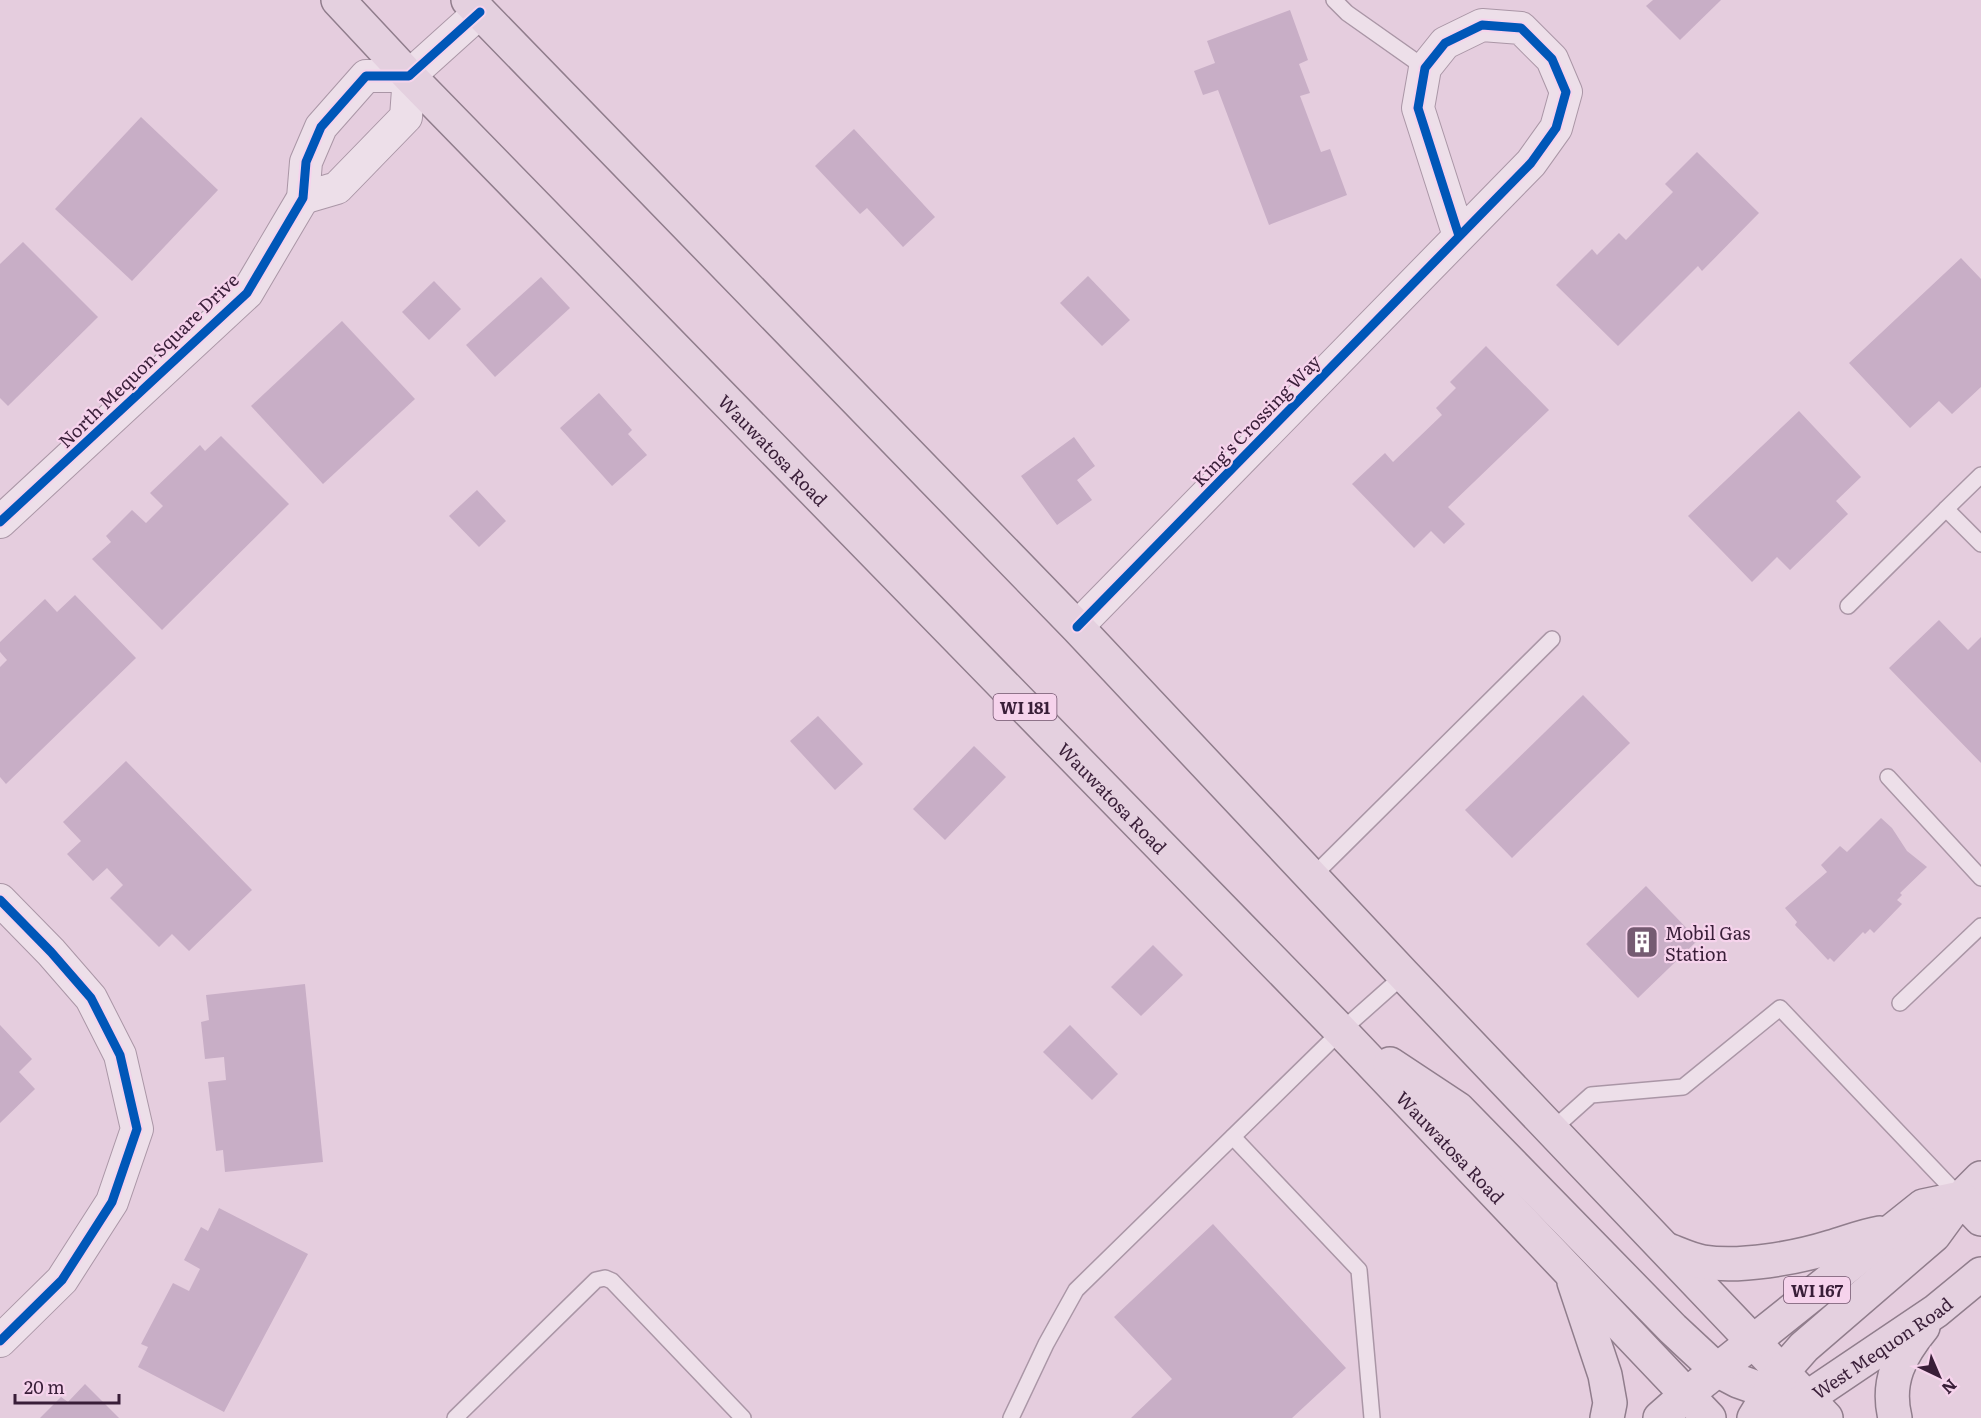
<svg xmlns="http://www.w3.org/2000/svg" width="1981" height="1418" font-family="Literata,serif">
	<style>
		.building { fill: #c8aec6 }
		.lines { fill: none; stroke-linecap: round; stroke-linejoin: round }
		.service-casing { stroke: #aa96a6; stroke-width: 18 }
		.minor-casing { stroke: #aa96a6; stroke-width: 34 }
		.primary-casing { stroke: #907d8c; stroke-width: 36 }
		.service { stroke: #eddfe9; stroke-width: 15 }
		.minor { stroke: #eddfe9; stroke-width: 32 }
		.primary { stroke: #e4d0df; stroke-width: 33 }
		.cycleway-casing { stroke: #f6d3ec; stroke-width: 13 }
		.cycleway { stroke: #0057b8; stroke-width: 9 }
		.labels { text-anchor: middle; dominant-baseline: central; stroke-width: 4.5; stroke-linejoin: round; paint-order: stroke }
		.shield { fill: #f6d3ec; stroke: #72546e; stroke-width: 1.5 }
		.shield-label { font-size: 16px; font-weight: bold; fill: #391e38 }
		.street-label { font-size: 18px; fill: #391e38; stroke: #f6d3ec }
		.poi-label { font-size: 18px; fill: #391e38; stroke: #f6d3ec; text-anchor: start }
	</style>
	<rect width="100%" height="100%" fill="#e5cdde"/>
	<g class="building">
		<polygon points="1653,0 1721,0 1680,40 1646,6"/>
		<polygon points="1290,10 1308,60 1299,64 1310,93 1300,96 1321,152 1330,149 1347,195 1269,225 1218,90 1203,95 1194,71 1215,63 1207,41"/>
		<polygon points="141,117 218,190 132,281 55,209"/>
		<polygon points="854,129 935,217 903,247 867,208 860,214 815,166"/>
		<polygon points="1697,152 1759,213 1702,271 1698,266 1618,346 1556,285 1592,249 1597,255 1619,233 1626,240 1673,192 1665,184"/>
		<polygon points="23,242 98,317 8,406 0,398 0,264"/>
		<polygon points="1961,258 1981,279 1981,387 1952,414 1939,401 1910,428 1849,363"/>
		<polygon points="1088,276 1130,320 1102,346 1060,303"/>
		<polygon points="541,277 570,308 495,377 466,345"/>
		<polygon points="434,281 461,309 429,340 402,312"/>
		<polygon points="342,321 415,399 323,484 251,406"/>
		<polygon points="1486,346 1549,410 1448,507 1465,524 1444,544 1431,531 1414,548 1352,484 1385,453 1393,462 1442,415 1436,408 1456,388 1450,382"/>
		<polygon points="599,393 632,430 628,434 647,455 612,486 560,428"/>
		<polygon points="1799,411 1861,477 1836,501 1848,514 1790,570 1777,557 1752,582 1688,516"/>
		<polygon points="221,436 289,504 162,630 92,559 111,542 106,536 132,510 146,523 163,506 150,493 200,445 205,451"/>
		<polygon points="1074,437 1095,466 1077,480 1092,500 1057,525 1021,476"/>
		<polygon points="477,490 506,521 479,547 449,516"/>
		<polygon points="75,595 136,658 6,784 0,777 0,667 7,660 0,652 0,642 45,599 57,612"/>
		<polygon points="1939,620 1968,650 1981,637 1981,763 1889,668"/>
		<polygon points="1583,695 1630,743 1512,858 1465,810"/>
		<polygon points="818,716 863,764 835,790 790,741"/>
		<polygon points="974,746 1006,777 945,840 913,809"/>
		<polygon points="126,761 252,890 189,951 172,934 159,947 110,898 123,885 107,868 93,881 67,854 81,841 63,822"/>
		<polygon points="1881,818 1892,828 1907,851 1927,867 1900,893 1902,895 1897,900 1902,904 1874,933 1870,929 1865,934 1863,932 1834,962 1830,958 1828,960 1813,944 1795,925 1797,922 1785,908 1827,872 1821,865 1840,846 1847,852"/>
		<polygon points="1646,886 1698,940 1638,998 1586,944"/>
		<polygon points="1153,945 1183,975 1141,1016 1111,987"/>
		<polygon points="305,984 323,1162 225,1172 223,1150 216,1151 208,1082 226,1080 224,1057 205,1059 201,1022 209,1020 206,995"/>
		<polygon points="0,1025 32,1059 19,1072 35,1089 0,1123"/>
		<polygon points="1070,1025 1118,1074 1092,1100 1043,1052"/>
		<polygon points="219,1208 308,1254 224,1412 138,1367 148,1347 141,1344 173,1283 189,1291 200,1269 184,1260 201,1227 208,1231"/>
		<polygon points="1213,1224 1346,1368 1292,1418 1131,1418 1172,1379 1114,1317"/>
		<polygon points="85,1384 119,1418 40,1418 61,1397 68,1402"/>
	</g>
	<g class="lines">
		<g class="service-casing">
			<g id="service">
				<polyline points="1334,0 1347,13 1425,68"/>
				<polyline points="1946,509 1981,475"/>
				<polyline points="1848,606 1946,509 1981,544"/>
				<polyline points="1888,777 1981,878"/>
				<polyline points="1313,876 1552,639"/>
				<polyline points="1900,1003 1981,926"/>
				<polyline points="1552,1130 1591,1095 1683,1087 1780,1008 1961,1198"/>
				<polyline points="1233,1137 1359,1270 1372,1418"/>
				<polyline points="455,1418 596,1280 605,1278 612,1281 743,1418"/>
				<polyline points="1011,1418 1046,1344 1076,1290 1341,1031 1404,975"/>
			</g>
		</g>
		<g class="minor-casing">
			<g id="minor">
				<polyline points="303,198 337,188 406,117 409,76"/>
				<polyline points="0,522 247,293 303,198 306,162 321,127 366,76 409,76 480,12"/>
				<polyline points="1077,627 1531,163 1556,128 1566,92 1552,59 1521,28 1482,25 1445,43 1425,68 1418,108 1459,236"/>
				<polyline points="0,900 51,952 91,998 120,1055 137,1129 112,1202 62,1280 0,1341"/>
			</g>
		</g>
		<g class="primary-casing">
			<g id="primary">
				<path id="s1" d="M338,0L409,76L1341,1031L1709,1418"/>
				<polyline points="468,0 1077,627 1404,975 1826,1418"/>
				<polyline points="1390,1064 1458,1109 1673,1329 1717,1370 1738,1381 1769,1392 1807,1398"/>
				<path d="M1668,1250C1679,1254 1691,1260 1703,1262C1740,1268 1796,1258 1831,1247C1848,1242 1863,1236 1880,1233"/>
				<polyline points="1574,1282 1605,1375 1610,1403 1607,1418"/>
				<polyline points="1660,1418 1686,1395 1923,1206 1961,1198 1981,1178"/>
				<polyline points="1754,1418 1782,1372 1804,1347 1934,1235 1961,1198 1981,1219"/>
				<path id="s2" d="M1781,1418L1807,1398L1936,1311L1981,1274"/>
				<path d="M1895,1418C1886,1381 1900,1355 1923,1327"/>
			</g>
		</g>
		<use href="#service" class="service"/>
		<use href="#minor" class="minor"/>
		<use href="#primary" class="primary"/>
		<g class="cycleway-casing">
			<g id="cycleway">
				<polyline points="0,522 247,293 303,198 306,162 321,127 366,76 409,76 480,12"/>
				<polyline points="1077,627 1531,163 1556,128 1566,92 1552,59 1521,28 1482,25 1445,43 1425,68 1418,108 1459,236"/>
				<polyline points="0,900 51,952 91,998 120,1055 137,1129 112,1202 62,1280 0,1341"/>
			</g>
		</g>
		<use href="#cycleway" class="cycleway"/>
	</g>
	<defs>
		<g id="building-square" transform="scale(1.725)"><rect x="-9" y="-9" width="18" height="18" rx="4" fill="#755b72" stroke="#f6d3ec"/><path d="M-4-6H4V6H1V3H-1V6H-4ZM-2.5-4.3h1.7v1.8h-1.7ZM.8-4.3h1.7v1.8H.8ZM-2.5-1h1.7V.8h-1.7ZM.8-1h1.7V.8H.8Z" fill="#fff"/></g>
	</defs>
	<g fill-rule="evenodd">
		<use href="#building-square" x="1642" y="942"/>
	</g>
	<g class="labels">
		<g class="shield">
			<rect x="993.5" y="694" width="63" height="26" rx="4.5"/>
			<rect x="1784" y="1277" width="66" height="26" rx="4.5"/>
		</g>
		<g class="shield-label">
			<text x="1025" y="707">WI 181</text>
			<text x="1817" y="1290">WI 167</text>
		</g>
		<g class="street-label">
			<text transform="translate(148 360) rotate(-44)">North Mequon Square Drive</text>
			<text transform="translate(1256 420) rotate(-46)">King's Crossing Way</text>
			<text stroke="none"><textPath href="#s1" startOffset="626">Wauwatosa Road</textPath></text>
			<text stroke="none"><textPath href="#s1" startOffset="1112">Wauwatosa Road</textPath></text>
			<text stroke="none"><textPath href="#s1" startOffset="1598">Wauwatosa Road</textPath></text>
			<text stroke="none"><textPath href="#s2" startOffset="123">West Mequon Road</textPath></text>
		</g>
		<g class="poi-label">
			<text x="1665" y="932">Mobil Gas<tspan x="1665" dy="21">Station</tspan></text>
		</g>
	</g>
	<g transform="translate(1939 1376) rotate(136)" stroke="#f6d3ec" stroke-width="4.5" paint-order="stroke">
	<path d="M0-4.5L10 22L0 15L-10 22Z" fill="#391e38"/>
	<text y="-9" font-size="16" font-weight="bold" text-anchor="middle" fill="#391e38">N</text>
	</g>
	<path d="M15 1394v9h104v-9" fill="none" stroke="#391e38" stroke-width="3"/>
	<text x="24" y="1394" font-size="18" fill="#391e38" stroke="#f6d3ec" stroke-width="4.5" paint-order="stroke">20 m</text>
</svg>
